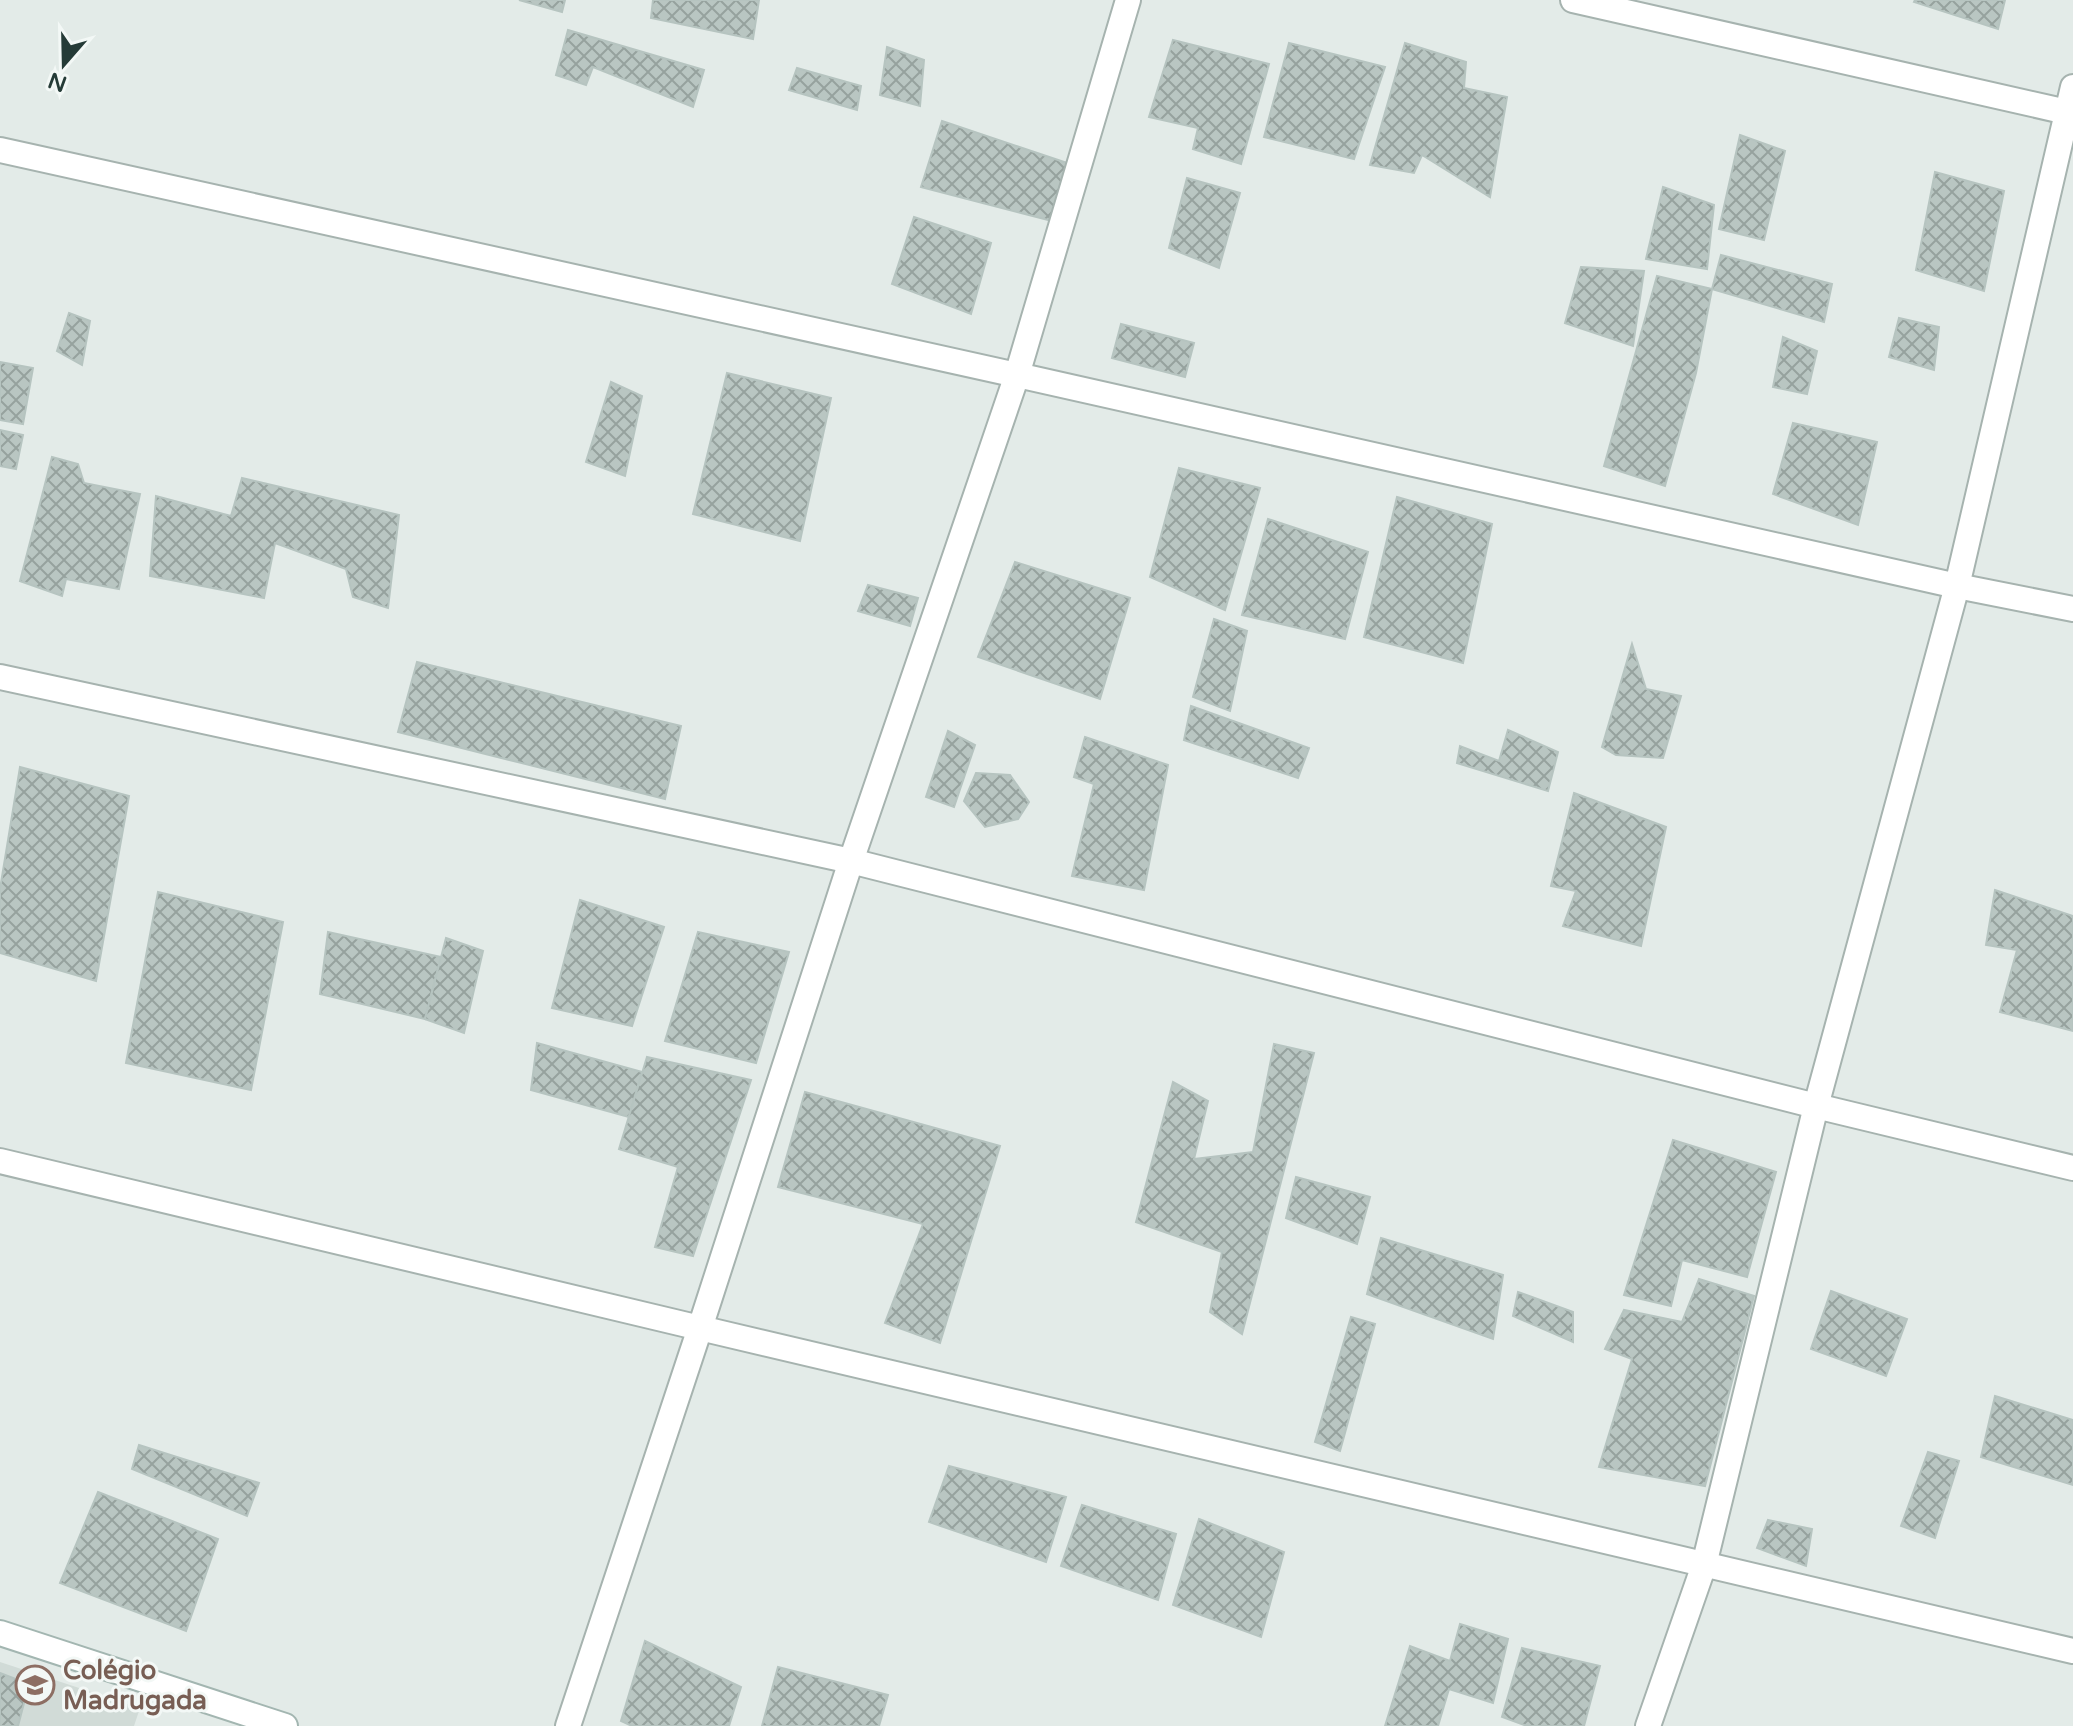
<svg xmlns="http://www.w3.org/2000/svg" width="2073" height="1726" font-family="'Varela Round',sans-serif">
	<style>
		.built { fill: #d1dbd7 }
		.building { fill: url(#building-cross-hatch); stroke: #b6c4c0; stroke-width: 2 }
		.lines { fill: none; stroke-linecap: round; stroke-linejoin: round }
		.street-casing { stroke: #a6b3af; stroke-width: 28 }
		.secondary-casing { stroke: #a3b6b1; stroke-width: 28 }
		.street { stroke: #fff; stroke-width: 24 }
		.secondary { stroke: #fff; stroke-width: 24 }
		.labels { text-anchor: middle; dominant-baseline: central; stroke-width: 6; stroke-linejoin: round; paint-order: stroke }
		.education-label { font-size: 26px; font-weight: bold; fill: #785e54; stroke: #f3f8f6; text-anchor: start }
	</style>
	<defs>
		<pattern id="building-cross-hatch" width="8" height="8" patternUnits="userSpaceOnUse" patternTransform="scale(2)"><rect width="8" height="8" fill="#b9c6c2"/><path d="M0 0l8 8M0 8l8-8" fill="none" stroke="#96a29e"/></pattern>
	</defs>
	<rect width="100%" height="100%" fill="#e3ebe8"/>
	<polygon class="built" points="0,1662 140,1708 134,1726 0,1726"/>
	<g class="building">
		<polygon points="519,0 565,0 562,12"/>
		<polygon points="653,0 759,0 753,39 651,18"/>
		<polygon points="1915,0 2005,0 1998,29 1914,2"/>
		<polygon points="568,30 704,70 693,107 593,67 586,85 556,75"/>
		<polygon points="1173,40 1269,64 1241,164 1193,149 1198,128 1149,117"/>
		<polygon points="1289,43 1385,67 1354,159 1264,137"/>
		<polygon points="1405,43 1466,62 1464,88 1507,97 1490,197 1422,155 1414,173 1370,165"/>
		<polygon points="887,47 924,60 920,106 880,95"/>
		<polygon points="797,68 861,86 857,110 789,90"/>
		<polygon points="942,121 1067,163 1052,221 921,187"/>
		<polygon points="1740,135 1785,151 1764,240 1719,229"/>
		<polygon points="1935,172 2004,191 1984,291 1916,270"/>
		<polygon points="1187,178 1240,193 1219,268 1169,248"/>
		<polygon points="1663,187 1714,205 1707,269 1646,259"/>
		<polygon points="914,217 991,243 971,314 892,284"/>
		<polygon points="1721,255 1832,284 1824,322 1712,289"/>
		<polygon points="1581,267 1644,271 1633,346 1565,323"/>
		<polygon points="1657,276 1712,289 1696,373 1665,486 1604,466"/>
		<polygon points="69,313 90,321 82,365 57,351"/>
		<polygon points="1899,318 1939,327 1934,370 1889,357"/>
		<polygon points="1121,324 1194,343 1185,377 1112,358"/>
		<polygon points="1783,337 1817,351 1807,394 1773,387"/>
		<polygon points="0,362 33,368 23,424 0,420"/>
		<polygon points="727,373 831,398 800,541 693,514"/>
		<polygon points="611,382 642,396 625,476 586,462"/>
		<polygon points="1793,423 1877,442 1858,525 1773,494"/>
		<polygon points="0,430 23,435 16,469 0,466"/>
		<polygon points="52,457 78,464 84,483 140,494 119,589 66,579 62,596 20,581"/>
		<polygon points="1179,468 1260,488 1225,610 1150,577"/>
		<polygon points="242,478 399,515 388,608 353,597 346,569 275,543 264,598 150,576 156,496 231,516"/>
		<polygon points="1397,497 1492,524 1463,663 1364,637"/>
		<polygon points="1268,519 1368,552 1345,639 1242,615"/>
		<polygon points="1015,562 1130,598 1100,699 978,657"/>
		<polygon points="868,585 918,598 910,626 858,611"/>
		<polygon points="1214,619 1247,631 1230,711 1193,697"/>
		<polygon points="1632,644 1646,689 1681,696 1663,758 1616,755 1602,747"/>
		<polygon points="417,662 681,726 665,799 398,732"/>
		<polygon points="1191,706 1309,748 1298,778 1184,740"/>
		<polygon points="1508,730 1558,752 1548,791 1457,763 1460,746 1499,761"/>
		<polygon points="948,731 975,745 954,807 926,797"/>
		<polygon points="1085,737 1168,765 1144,890 1072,876 1094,784 1074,777"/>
		<polygon points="20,767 129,796 96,981 0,953 0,889"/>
		<polygon points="976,773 1010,775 1029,802 1018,819 985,827 964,801"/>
		<polygon points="1574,793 1666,827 1641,946 1563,926 1576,891 1551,886"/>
		<polygon points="1995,890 2073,916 2073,1031 2000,1012 2017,950 1986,945"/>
		<polygon points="158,892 283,922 251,1090 126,1063"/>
		<polygon points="580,900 664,927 632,1026 552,1008"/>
		<polygon points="328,932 441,957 425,1019 320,994"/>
		<polygon points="698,932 789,952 756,1063 665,1041"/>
		<polygon points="446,938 483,951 464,1033 425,1019"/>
		<polygon points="537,1043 642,1072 629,1117 531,1090"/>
		<polygon points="1274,1044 1314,1053 1242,1334 1210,1312 1222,1252 1136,1222 1173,1082 1208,1101 1194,1159 1253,1152"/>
		<polygon points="647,1057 751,1080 693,1256 655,1247 678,1167 619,1149"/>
		<polygon points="805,1092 1000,1146 940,1343 885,1323 923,1224 778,1187"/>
		<polygon points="1673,1140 1776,1172 1747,1277 1682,1260 1671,1306 1624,1295"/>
		<polygon points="1296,1177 1370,1197 1357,1244 1286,1218"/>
		<polygon points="1381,1238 1503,1275 1493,1339 1367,1294"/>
		<polygon points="1699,1279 1754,1296 1705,1486 1599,1467 1632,1359 1605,1349 1624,1310 1682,1322"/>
		<polygon points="1831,1291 1907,1319 1886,1376 1811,1349"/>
		<polygon points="1518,1292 1573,1312 1573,1342 1513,1316"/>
		<polygon points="1351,1317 1375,1324 1340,1451 1315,1442"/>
		<polygon points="1995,1396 2073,1420 2073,1485 1981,1457"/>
		<polygon points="139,1445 259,1483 247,1516 132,1469"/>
		<polygon points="1928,1452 1959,1461 1935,1538 1901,1526"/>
		<polygon points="949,1466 1066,1497 1046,1562 929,1522"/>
		<polygon points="98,1492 218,1539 186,1631 60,1583"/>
		<polygon points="1082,1505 1176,1534 1158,1600 1061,1566"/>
		<polygon points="1199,1519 1284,1552 1261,1637 1173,1605"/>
		<polygon points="1768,1520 1812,1529 1806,1566 1757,1548"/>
		<polygon points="1460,1624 1508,1639 1493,1703 1449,1689 1438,1726 1385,1726 1410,1646 1450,1661"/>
		<polygon points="645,1641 741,1687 729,1726 632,1726 621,1721"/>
		<polygon points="1522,1648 1600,1666 1584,1726 1527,1726 1502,1717"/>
		<polygon points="778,1667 888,1695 879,1726 762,1726"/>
		<polygon points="0,1673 29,1684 18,1726 0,1726"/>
	</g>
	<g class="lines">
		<g class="street-casing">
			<g id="street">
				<polyline points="1573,0 2067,112"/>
				<polyline points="0,150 1017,375 1957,586 2073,609"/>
				<polyline points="0,677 851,861 1816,1106 2073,1168"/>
				<polyline points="0,1161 700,1328 2073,1651"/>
				<polyline points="568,1726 700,1328 851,861 1017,375 1128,0"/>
				<polyline points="1648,1726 1704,1565 1816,1106 1957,586 2073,87"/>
			</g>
		</g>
		<g class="secondary-casing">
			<polyline id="secondary" points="0,1633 285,1726"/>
		</g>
		<use href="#street" class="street"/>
		<use href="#secondary" class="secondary"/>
	</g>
	<defs>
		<g id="university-ring" transform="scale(2)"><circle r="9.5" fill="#f3f8f6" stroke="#8d6e63" stroke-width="1.5"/><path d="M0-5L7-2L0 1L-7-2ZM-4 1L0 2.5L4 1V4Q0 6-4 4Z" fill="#8d6e63"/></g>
	</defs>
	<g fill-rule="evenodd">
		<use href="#university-ring" x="35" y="1685"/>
	</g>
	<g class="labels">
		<g class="education-label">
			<text x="63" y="1670">Colégio<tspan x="63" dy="30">Madrugada</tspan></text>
		</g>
	</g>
	<g transform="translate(64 64) rotate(200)" stroke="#f3f8f6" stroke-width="6" paint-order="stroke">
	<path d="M0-6L14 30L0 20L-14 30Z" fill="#253b37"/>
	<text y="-12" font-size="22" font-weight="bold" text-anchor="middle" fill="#253b37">N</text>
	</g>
</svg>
